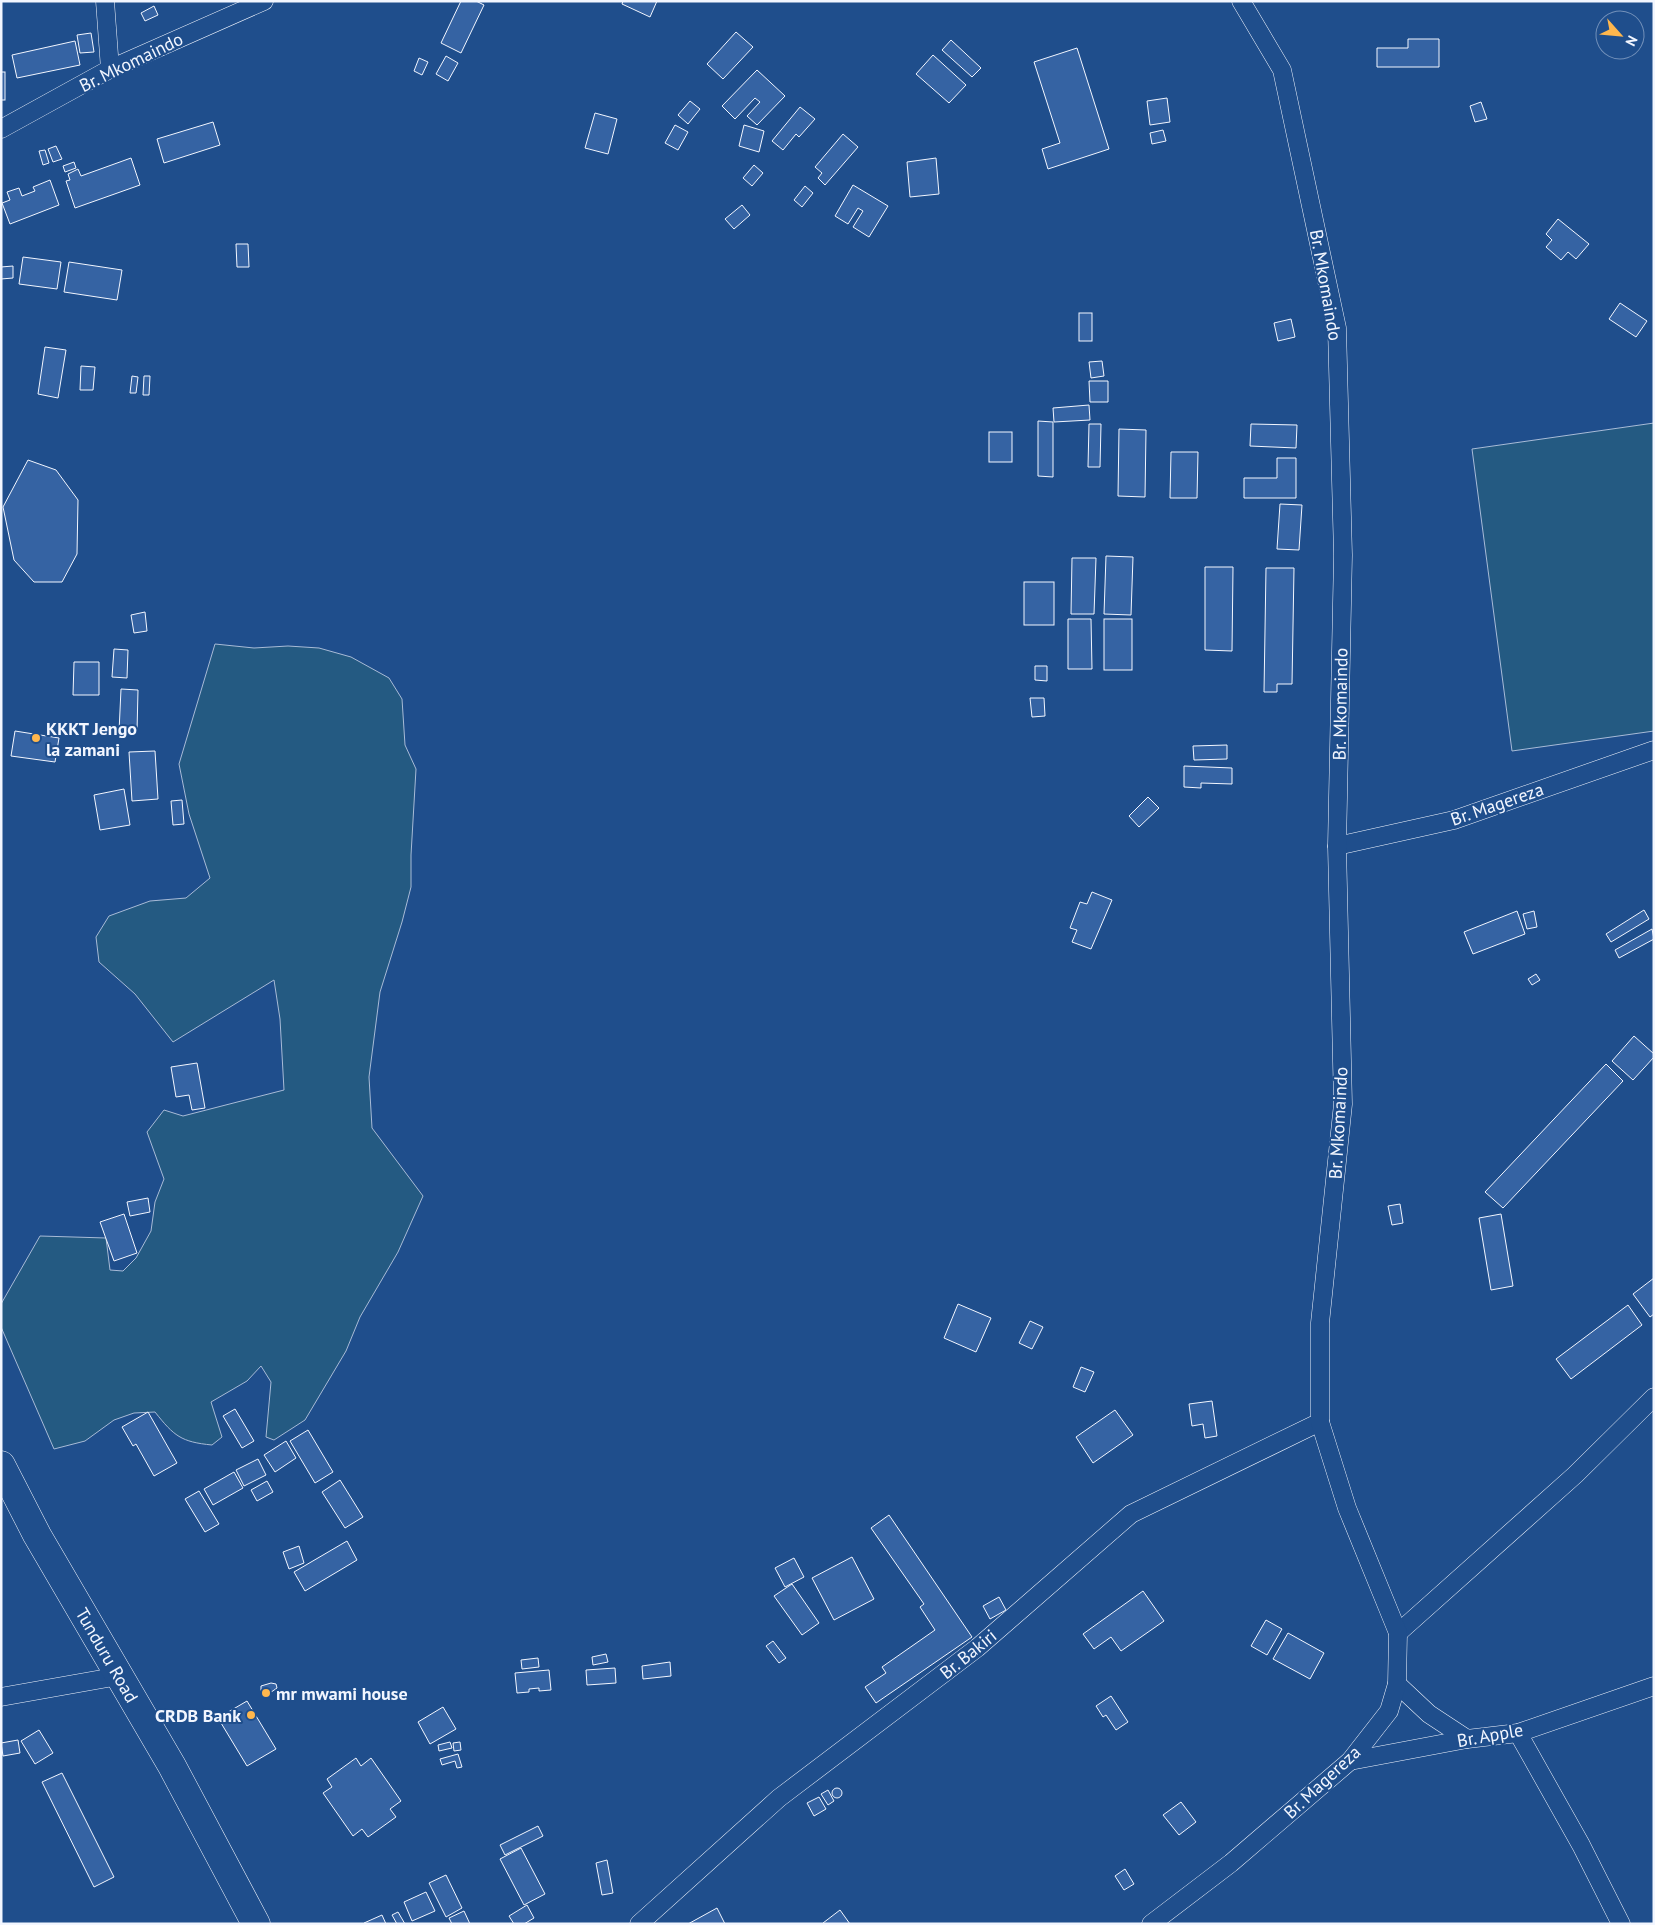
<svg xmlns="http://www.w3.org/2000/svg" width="1655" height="1925" font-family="'PT Sans',sans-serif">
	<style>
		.green { fill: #245a82; stroke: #a8bbd7 }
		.building { fill: #3563a3; stroke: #f2f6ff }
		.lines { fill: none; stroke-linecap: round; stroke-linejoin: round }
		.street-casing { stroke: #f2f6ff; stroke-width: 19 }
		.highway-casing { stroke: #f2f6ff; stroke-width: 29 }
		.street { stroke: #1f4e8c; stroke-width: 18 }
		.highway { stroke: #1f4e8c; stroke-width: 28 }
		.poi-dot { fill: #ffb74d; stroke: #1f4e8c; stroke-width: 2 }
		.labels { text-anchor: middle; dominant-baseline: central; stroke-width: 4; stroke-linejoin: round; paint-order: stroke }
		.street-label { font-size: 18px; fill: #f2f6ff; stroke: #1f4e8c }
		.poi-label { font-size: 18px; font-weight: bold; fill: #f2f6ff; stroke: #1f4e8c; text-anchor: start }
	</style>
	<rect width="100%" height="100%" fill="#1f4e8c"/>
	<g class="green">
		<polygon points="1654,423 1654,731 1512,751 1472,449"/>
		<path d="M215,644L254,648L288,646L319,648L351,657L389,678L402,699L405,745L416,769L411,855V887L402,922L380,992L369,1077L372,1128L423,1196L398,1252L360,1317L346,1351L305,1420L274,1440L266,1437L271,1382L261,1366L247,1381L211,1402L222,1437L212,1445C181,1442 174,1436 155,1412L134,1413L114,1420L85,1441L54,1449L1,1327V1304L40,1236L106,1238L110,1270L123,1271L136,1258L151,1231L155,1202L164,1179L147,1132L164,1110L183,1116L284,1090L280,1019L274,980L173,1042L135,994L99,962L96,937L109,916L150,901L186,898L210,878L189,814L179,764Z"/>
	</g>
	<g class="building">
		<polygon points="461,1 476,1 484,5 461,53 441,43"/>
		<polygon points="623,1 657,1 650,17 622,4"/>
		<polygon points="154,6 158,15 145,21 141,13"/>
		<polygon points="736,32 753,47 723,79 707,64"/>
		<polygon points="91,33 94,52 80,53 77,35"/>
		<polygon points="1408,39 1439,39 1439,67 1377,67 1377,48 1408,48"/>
		<polygon points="951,40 981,68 972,77 942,50"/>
		<polygon points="75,41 80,65 17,78 12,55"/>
		<polygon points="1077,48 1109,149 1048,169 1042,149 1060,143 1034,62"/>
		<polygon points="933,55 966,85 949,103 916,74"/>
		<polygon points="446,56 458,63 448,81 436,74"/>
		<polygon points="419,58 428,62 422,75 414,71"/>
		<polygon points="757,70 785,96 757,125 747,116 760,102 755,98 735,119 722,106"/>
		<rect x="1" y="72" width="4" height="28"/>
		<polygon points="1167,98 1170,122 1150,125 1147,101"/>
		<polygon points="690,101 700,109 688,124 678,115"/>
		<polygon points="1481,102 1487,119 1475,122 1470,106"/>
		<polygon points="800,107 815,119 799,137 796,134 783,150 772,141"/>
		<polygon points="595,113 617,119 608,154 585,148"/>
		<polygon points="213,122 220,145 164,163 157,139"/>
		<polygon points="675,125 688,132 678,150 665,143"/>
		<polygon points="744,125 764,131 759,152 739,146"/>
		<polygon points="1163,130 1166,141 1152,144 1150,133"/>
		<polygon points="843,134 858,147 825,185 818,178 822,173 815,167"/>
		<polygon points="56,146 62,159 53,162 48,149"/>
		<polygon points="45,150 49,163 43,165 39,151"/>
		<polygon points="131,158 140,185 75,208 66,181 70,180 68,174 78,169 81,176"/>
		<polygon points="936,158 939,194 910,197 907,162"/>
		<polygon points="74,162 76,168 65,172 63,166"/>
		<polygon points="754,165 763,173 752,186 743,178"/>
		<polygon points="50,180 59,205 10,224 2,203 10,200 7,192 19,188 22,196 35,191 33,187"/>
		<polygon points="853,185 888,206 869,237 853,227 863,211 858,208 848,224 835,216"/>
		<polygon points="805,186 813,193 802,207 794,200"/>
		<polygon points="742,205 750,215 734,229 725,219"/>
		<polygon points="1558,219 1589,244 1576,259 1568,252 1561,260 1546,247 1552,240 1546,234"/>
		<polygon points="236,244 248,244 249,267 237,267"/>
		<polygon points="23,257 61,262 57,289 19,284"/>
		<polygon points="69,262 122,270 117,300 64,292"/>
		<polygon points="13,266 13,278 1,279 1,267"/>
		<polygon points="1620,303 1647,321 1636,337 1609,319"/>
		<rect x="1079" y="313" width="13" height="28"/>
		<polygon points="1291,319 1295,337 1278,341 1274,323"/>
		<polygon points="45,347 66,350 58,398 38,394"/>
		<polygon points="1102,361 1104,376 1091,378 1089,362"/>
		<polygon points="81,366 95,367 93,390 80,390"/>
		<polygon points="132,376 138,377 136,393 130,393"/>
		<polygon points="144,376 150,376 149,395 143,395"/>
		<polygon points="1089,381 1108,381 1108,402 1090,402"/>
		<polygon points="1089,405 1090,420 1054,422 1053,408"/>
		<polygon points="1038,421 1053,422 1053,477 1038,476"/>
		<polygon points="1089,424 1101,424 1100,467 1088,467"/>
		<polygon points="1251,424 1297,425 1296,448 1250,446"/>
		<polygon points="1119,429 1146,430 1145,497 1118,496"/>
		<rect x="989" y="432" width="23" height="30"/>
		<polygon points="1171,452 1198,452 1197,498 1170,498"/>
		<polygon points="1277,458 1296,458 1296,498 1244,498 1244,478 1277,478"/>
		<polygon points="28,460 56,470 78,500 77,554 62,582 34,582 14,560 3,507"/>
		<polygon points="1280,504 1302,505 1299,550 1277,549"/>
		<polygon points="1106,556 1133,557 1131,615 1104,614"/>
		<polygon points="1072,558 1096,558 1094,614 1071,614"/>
		<polygon points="1205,567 1233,567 1232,651 1205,650"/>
		<polygon points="1266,568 1294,568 1292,684 1277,684 1277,692 1264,692"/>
		<rect x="1024" y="582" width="30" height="43"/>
		<polygon points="145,612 147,631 134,633 131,615"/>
		<polygon points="1068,619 1091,619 1092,669 1068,669"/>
		<rect x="1104" y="619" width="28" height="51"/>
		<polygon points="114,649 128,650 127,678 112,677"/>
		<polygon points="74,662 99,662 99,695 73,695"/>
		<polygon points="1035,666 1047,666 1047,681 1035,680"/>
		<polygon points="121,689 138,690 137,732 119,732"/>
		<polygon points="1030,698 1044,698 1045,716 1032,717"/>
		<polygon points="15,731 59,738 55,762 11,756"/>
		<polygon points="1227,745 1227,759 1194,760 1193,746"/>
		<polygon points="155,751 158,799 132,801 129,752"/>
		<polygon points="1184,766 1232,768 1232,784 1201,783 1201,788 1184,787"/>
		<polygon points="124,789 130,825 100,830 94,795"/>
		<polygon points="1148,797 1159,808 1139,827 1129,816"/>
		<polygon points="182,800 184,824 173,825 171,801"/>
		<polygon points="1092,892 1112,900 1091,949 1072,942 1077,930 1070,928 1080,902 1087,904"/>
		<polygon points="1644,910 1649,919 1611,942 1606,934"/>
		<polygon points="1517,911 1525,934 1473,954 1464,932"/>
		<polygon points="1534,911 1537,927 1527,929 1523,914"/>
		<polygon points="1652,929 1654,939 1619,958 1615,950"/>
		<polygon points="1536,974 1540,980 1532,985 1528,979"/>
		<polygon points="1634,1036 1654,1054 1654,1057 1633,1080 1612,1061"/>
		<polygon points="197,1063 205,1108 192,1110 189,1095 176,1097 171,1067"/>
		<polygon points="1606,1064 1623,1081 1503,1208 1485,1192"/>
		<polygon points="148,1198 150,1212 130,1216 127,1202"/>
		<polygon points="1400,1204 1403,1223 1392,1225 1388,1206"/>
		<polygon points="124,1214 137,1253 114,1261 100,1222"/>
		<polygon points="1501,1214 1513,1286 1491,1290 1479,1218"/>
		<polygon points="1654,1278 1654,1314 1650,1317 1633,1294"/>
		<polygon points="958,1304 991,1318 976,1352 944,1338"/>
		<polygon points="1628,1305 1642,1325 1571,1379 1556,1359"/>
		<polygon points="1030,1321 1043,1327 1032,1349 1019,1343"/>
		<polygon points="1081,1367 1094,1372 1085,1392 1073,1387"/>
		<polygon points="1212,1401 1217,1436 1205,1438 1203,1424 1192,1426 1189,1404"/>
		<polygon points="235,1409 254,1441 242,1448 223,1416"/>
		<polygon points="1115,1410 1133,1435 1093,1463 1076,1437"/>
		<polygon points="148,1412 177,1463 154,1476 136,1444 133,1446 122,1427"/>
		<polygon points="308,1430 333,1472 315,1483 290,1441"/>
		<polygon points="286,1441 296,1458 275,1472 264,1455"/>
		<polygon points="258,1459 266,1475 244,1486 236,1470"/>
		<polygon points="234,1472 243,1488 213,1505 204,1489"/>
		<polygon points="340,1480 363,1517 345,1528 322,1492"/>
		<polygon points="267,1481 273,1492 257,1501 251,1490"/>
		<polygon points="199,1491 219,1524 205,1532 185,1499"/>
		<polygon points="889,1515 972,1637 876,1703 865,1687 886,1673 882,1667 935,1630 920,1607 924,1604 871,1528"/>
		<polygon points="347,1541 357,1560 305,1591 294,1572"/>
		<polygon points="299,1546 304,1563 289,1569 283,1552"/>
		<polygon points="852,1557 874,1599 834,1620 812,1578"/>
		<polygon points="794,1558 804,1577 785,1587 775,1568"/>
		<polygon points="792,1584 819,1623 802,1635 774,1596"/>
		<polygon points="1143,1591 1164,1621 1121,1651 1111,1637 1094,1649 1083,1634"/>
		<polygon points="999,1597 1006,1610 990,1619 983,1606"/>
		<polygon points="1266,1620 1282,1629 1267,1655 1251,1646"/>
		<polygon points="1288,1633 1324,1653 1310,1679 1273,1659"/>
		<polygon points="773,1641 786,1658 779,1663 766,1646"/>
		<polygon points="606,1654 608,1662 593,1665 592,1657"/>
		<polygon points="538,1658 539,1667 522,1669 521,1660"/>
		<polygon points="670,1662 671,1676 643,1679 642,1666"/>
		<polygon points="615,1668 616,1683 587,1685 586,1670"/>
		<polygon points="549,1670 551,1690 539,1691 539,1688 529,1689 529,1692 517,1693 515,1673"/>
		<polygon points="271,1683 276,1684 277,1688 264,1697 261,1690 261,1686"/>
		<polygon points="1111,1696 1128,1722 1116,1730 1106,1715 1103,1717 1096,1706"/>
		<polygon points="247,1701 276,1749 247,1766 218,1718"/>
		<polygon points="443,1707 456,1729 430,1744 418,1722"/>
		<polygon points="39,1730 53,1753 35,1764 21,1741"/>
		<polygon points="18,1740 20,1753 3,1756 1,1743"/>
		<polygon points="450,1742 452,1748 439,1751 438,1745"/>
		<polygon points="460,1742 461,1750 454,1751 453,1743"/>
		<polygon points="458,1754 462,1767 457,1768 455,1761 442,1765 440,1759"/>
		<polygon points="356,1758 361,1766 371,1758 401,1801 390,1809 396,1817 368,1837 362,1829 353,1836 323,1793 332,1787 327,1779"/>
		<polygon points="62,1773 114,1877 94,1887 42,1782"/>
		<circle cx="837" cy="1793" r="5"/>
		<polygon points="828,1790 834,1801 828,1805 821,1794"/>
		<polygon points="819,1797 826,1809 814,1816 807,1803"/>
		<polygon points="1181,1802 1196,1822 1179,1835 1163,1815"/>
		<polygon points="538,1826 543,1836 505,1855 500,1845"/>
		<polygon points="521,1848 545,1894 524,1905 500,1859"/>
		<polygon points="607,1860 613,1893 602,1895 596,1863"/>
		<polygon points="1125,1869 1134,1884 1124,1890 1115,1876"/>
		<polygon points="446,1875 462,1908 446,1917 429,1883"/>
		<polygon points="426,1892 435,1911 412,1921 404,1902"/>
		<polygon points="527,1905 534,1918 524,1924 514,1924 509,1916"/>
		<polygon points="717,1908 725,1924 688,1924"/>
		<polygon points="840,1910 850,1924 823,1924 823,1923"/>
		<polygon points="464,1911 470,1924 452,1924 449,1918"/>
		<polygon points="398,1912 405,1924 397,1924 392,1915"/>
		<polygon points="382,1915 386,1924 364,1924 364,1923"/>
	</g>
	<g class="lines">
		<g class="street-casing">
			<g id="street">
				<polyline points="105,1 110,69"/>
				<polyline points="1,129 110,69 264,1"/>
				<polyline points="1337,846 1454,820 1654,750"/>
				<polyline points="1398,1633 1575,1475 1654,1397"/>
				<polyline points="1397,1684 1429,1714 1467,1739"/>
				<polyline points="1,1697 119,1676"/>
				<polyline points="1518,1733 1581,1845 1621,1924"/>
				<polyline points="1350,1761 1467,1739 1518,1733 1654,1686"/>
				<polyline points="639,1924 779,1798 977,1648 1131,1514 1320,1422"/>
				<polyline points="1151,1924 1231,1863 1350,1761 1389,1711 1397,1684 1398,1633 1347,1508 1320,1422 1320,1323 1343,1104 1337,846 1343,555 1337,328 1282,70 1241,1"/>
			</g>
		</g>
		<g class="highway-casing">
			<polyline id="highway" points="1,1465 37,1535 172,1766 256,1924"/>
		</g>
		<use href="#street" class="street"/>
		<use href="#highway" class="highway"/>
	</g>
	<g class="poi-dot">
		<circle cx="36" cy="738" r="5"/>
		<circle cx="266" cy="1693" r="5"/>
		<circle cx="251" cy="1715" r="5"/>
	</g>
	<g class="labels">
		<g class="street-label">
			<text transform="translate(131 62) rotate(-26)">Br. Mkomaindo</text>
			<text transform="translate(1326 285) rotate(80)">Br. Mkomaindo</text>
			<text transform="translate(1340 704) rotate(-89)">Br. Mkomaindo</text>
			<text transform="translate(1497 804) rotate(-19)">Br. Magereza</text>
			<text transform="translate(1338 1123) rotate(-87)">Br. Mkomaindo</text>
			<text transform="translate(968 1654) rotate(-39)">Br. Bakiri</text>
			<text transform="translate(107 1655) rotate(60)">Tunduru Road</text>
			<text transform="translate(1490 1735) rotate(-10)">Br. Apple</text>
			<text transform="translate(1322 1782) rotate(-43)">Br. Magereza</text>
		</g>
		<g class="poi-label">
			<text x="46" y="728">KKKT Jengo<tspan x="46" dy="21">la zamani</tspan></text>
			<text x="276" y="1693">mr mwami house</text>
			<text x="241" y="1715" text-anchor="end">CRDB Bank</text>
		</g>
	</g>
	<rect width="1655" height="1925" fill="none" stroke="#f2f6ff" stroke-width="5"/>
	<g transform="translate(1620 35) rotate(117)"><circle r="24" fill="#1f4e8c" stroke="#7391ba"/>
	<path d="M0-4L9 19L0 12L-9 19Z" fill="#ffb74d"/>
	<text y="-8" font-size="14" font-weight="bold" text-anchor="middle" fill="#f2f6ff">N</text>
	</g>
</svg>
